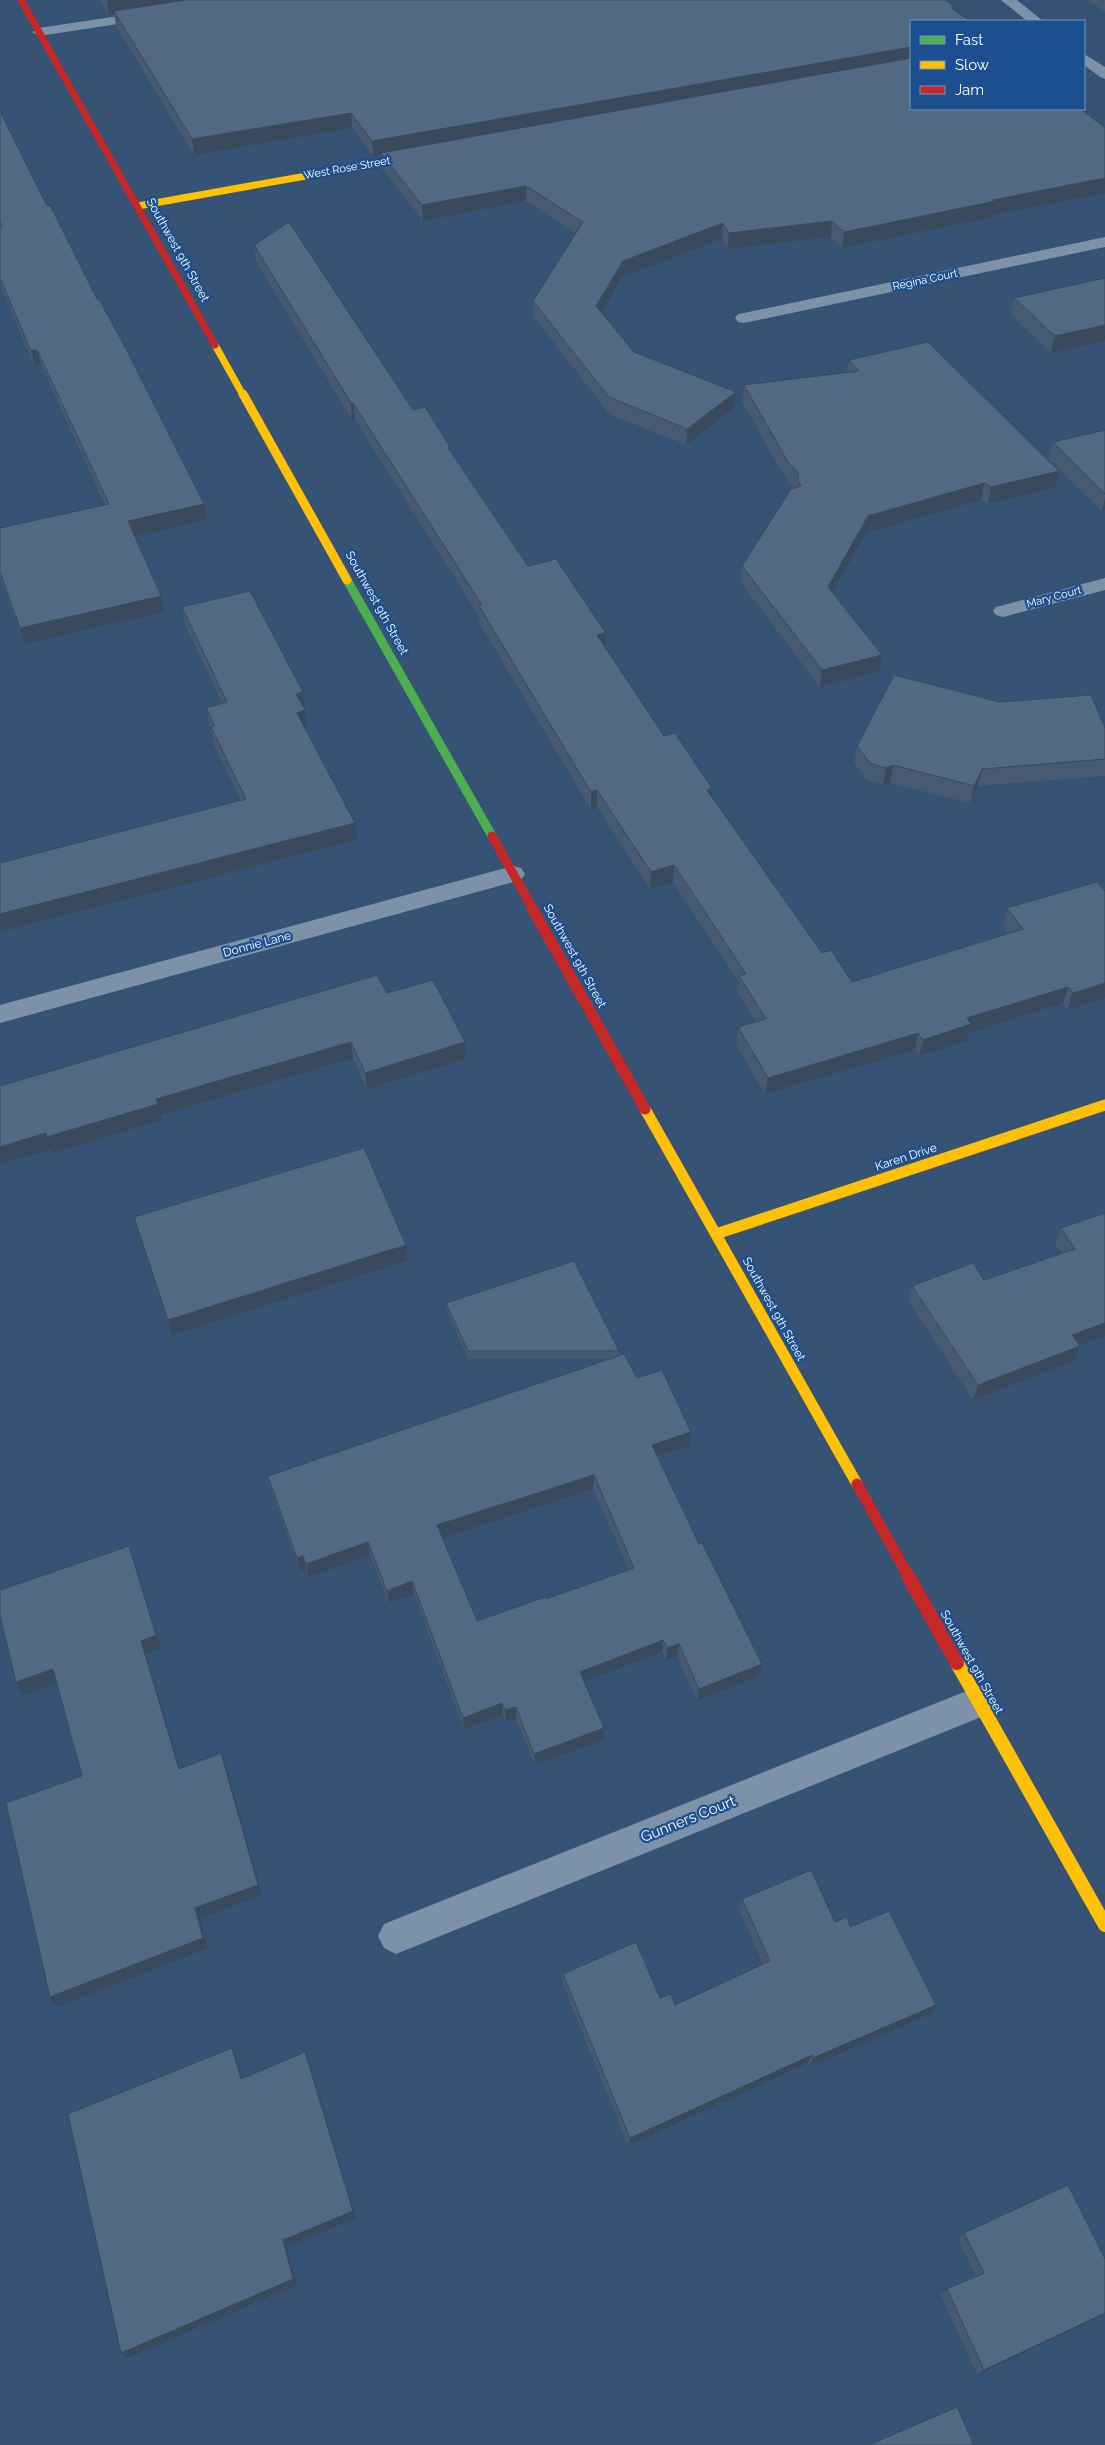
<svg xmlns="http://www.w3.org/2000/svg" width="1105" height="2445" font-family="Raleway,sans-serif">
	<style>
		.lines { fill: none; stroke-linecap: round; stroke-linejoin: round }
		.lane { fill: #7d92a8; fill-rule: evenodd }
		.street { fill: #7d92a8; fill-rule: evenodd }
		.fast { stroke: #4caf50; stroke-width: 9 }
		.slow-far3 { stroke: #ffc107; stroke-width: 7 }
		.slow-far2 { stroke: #ffc107; stroke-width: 9 }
		.slow-far1 { stroke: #ffc107; stroke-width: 11 }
		.slow { stroke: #ffc107; stroke-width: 14 }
		.jam-far3 { stroke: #c62828; stroke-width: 7 }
		.jam-far2 { stroke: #c62828; stroke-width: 9 }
		.jam-far1 { stroke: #c62828; stroke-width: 11 }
		.jam { stroke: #c62828; stroke-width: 14 }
		.wall { fill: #475a72; fill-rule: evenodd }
		.shaded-wall { fill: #394a5c }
		.building { fill: #526984; stroke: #394a5c; fill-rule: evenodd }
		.labels { text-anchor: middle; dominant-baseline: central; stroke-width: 4.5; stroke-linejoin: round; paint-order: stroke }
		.far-street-label { font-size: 11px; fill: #fff; stroke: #1b4f8f }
		.street-label { font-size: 12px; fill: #fff; stroke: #1b4f8f }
		.near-street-label { font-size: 15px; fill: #fff; stroke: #1b4f8f }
	</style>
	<rect width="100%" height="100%" fill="#365274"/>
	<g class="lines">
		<g class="lane">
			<polygon points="513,866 521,868 525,874 521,880 0,1023 0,1005"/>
			<polygon points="979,1686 991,1691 995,1702 991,1713 396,1954 384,1948 378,1936 384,1924"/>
		</g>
		<g class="street">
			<polygon points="1001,0 1017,0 1043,21 1027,21"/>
			<polygon points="152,11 157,12 159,15 157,18 39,36 32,32 39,28"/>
			<polygon points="1084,54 1105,67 1105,79 1100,77 1084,65"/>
			<polygon points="1105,237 1105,247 744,323 738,322 735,318 738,314 744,313"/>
			<polygon points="1105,578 1105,590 1003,617 996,615 993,611 996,607"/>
		</g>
		<polyline class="fast" points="347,580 492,836"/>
		<g class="slow-far3">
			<polyline points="138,206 418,156"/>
			<polyline points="215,345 243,395"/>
		</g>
		<polyline class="slow-far2" points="243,394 347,580"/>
		<g class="slow-far1">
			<polyline points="645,1109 857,1484"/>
			<polyline points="716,1234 1105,1105"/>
		</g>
		<polyline class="slow" points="957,1663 1105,1925"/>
		<polyline class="jam-far3" points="21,0 215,345"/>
		<polyline class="jam-far2" points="492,836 533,909"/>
		<g class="jam-far1">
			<polyline points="532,908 645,1109"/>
			<polyline points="857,1484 909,1577"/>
		</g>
		<polyline class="jam" points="908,1576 957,1663"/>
	</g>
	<g class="wall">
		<polygon points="100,0 946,0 911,21 911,109 993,215 993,217 842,248 831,237 727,249 722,239 622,277 601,313 634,352 734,408 686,445 609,414 534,317 533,301 576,234 526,201 423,221 382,168 382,155 374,157 352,128 194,155 116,26 114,14 109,15"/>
		<polygon points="1088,0 1105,0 1105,12"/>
		<polygon points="0,111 47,206 204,504 207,520 135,536 161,596 164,612 24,644 0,577 0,528 105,505 41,365 35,367 0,285"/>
		<polygon points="254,245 413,410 451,451 528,566 606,633 605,648 664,736 712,788 712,797 822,953 852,982 1009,933 1003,925 1007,908 1105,891 1067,1010 1063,1003 969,1033 967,1041 919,1056 915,1050 765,1094 736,1044 738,1027 756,1022 737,993 738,981 673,882 650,889 597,807 591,809 479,623 479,616 355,420 352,420 256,261"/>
		<polygon points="1105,278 1051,353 1011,315 1014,298"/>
		<polygon points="849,360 1059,471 1055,488 988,504 981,500 866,533 832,593 882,655 879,672 820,687 741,583 742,566 794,488 786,479 742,402 744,385 847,372"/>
		<polygon points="1105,430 1105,510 1102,511 1049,459 1053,442"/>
		<polygon points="182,607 303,692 307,727 305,728 357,840 0,932 0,863 241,800 214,745 211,729 209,725 206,708 222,703 185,624"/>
		<polygon points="1000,702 1105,728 1105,776 978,786 970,803 890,783 883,785 868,781 854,763 857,746"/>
		<polygon points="387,993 465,1042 466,1059 367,1089 353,1058 161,1115 162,1120 53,1153 51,1149"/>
		<polygon points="1105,1213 1105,1336 1079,1345 1080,1346 1074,1361 973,1400 908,1301 912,1286 984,1280 1062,1253 1055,1244 1061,1228"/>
		<polygon points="134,1217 407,1261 172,1335"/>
		<path d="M446,1303L619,1351V1356L637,1378L691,1432L690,1446L657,1456L759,1676L697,1701L677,1656L666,1660L662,1652L584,1682L604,1728L603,1740L535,1765L516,1719L506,1722L503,1715L464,1729L414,1594L389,1603L370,1555L309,1577L306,1569L300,1571L271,1490L268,1476L612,1359H468L447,1311ZM593,1489L629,1570L546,1599L477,1621L442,1537Z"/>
		<polygon points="742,1899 835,1922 850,1927 931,2014 810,2067 808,2063 628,2146 563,1984 563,1974 660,1998 675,2005 763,1964 739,1909"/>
		<polygon points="964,2233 1105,2314 977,2375 941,2295 947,2289 976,2277 958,2239"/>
	</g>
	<g class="shaded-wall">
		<polygon points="107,0 205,0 114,11 114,14 109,15"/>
		<polygon points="911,47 911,62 381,153 382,155 374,157 372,141"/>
		<polygon points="351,113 352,128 194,155 192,139"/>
		<polygon points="1105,178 1105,193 993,215 993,217 842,248 844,232 993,200"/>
		<polygon points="526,186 526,201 423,221 422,205"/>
		<polygon points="832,221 831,237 727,249 729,233"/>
		<polygon points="723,223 722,239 622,277 596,323 596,306 623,261"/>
		<polygon points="1105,325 1105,340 1051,353 1055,336"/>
		<polygon points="37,350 41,365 35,367 31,351"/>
		<polygon points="736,392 734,408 686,445 687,429"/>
		<polygon points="351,403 353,403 355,420 352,420"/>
		<polygon points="1059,471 1055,488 988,504 991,487"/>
		<polygon points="984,483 981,500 866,533 826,604 828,587 868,516"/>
		<polygon points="1105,498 1105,510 1102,511"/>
		<polygon points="204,504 207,520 131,537 128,521"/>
		<polygon points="161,596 164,612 24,644 20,628"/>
		<polygon points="606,633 605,650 597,635"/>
		<polygon points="882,655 879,672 820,687 822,670"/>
		<polygon points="303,692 305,709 299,711 296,694"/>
		<polygon points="305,710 307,727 299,730 297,713"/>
		<polygon points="893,765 890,783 883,785 886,768"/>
		<polygon points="982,769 978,786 970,803 974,786"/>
		<polygon points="712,788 711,806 707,790"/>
		<polygon points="597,790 597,807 591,809 591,792"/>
		<polygon points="355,823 357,840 0,932 0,914"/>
		<polygon points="674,865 673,882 650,889 651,872"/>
		<polygon points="1105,983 1105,998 1067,1010 1073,993"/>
		<polygon points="1068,987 1063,1003 969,1033 967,1041 919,1056 923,1040 967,1018"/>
		<polygon points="918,1033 915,1050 765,1094 768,1078"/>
		<polygon points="351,1042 353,1058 161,1115 162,1120 53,1153 51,1149 0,1164 0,1147 156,1099"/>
		<polygon points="465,1042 466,1059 367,1089 365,1073"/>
		<polygon points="406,1245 407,1261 172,1335 168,1320"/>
		<polygon points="1105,1323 1105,1336 1066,1350 1072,1335"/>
		<polygon points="1080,1346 1074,1361 973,1400 978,1385"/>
		<polygon points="691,1432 690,1446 651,1458 652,1445"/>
		<polygon points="594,1475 593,1489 439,1539 437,1525"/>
		<polygon points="368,1542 370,1555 309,1577 306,1564"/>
		<polygon points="129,1546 134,1560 161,1648 146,1654 184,1781 179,1769 141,1641"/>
		<polygon points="303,1556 306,1569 300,1571 297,1558"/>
		<polygon points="412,1581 414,1594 389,1603 387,1591"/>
		<polygon points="663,1640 662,1652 579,1684 580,1672"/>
		<polygon points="679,1644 677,1656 666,1660 667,1648"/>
		<polygon points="762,1664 759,1676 697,1701 699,1689"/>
		<polygon points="53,1669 60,1682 23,1695 16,1682"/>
		<polygon points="502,1703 503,1715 464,1729 463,1718"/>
		<polygon points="516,1707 516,1719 506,1722 505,1710"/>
		<polygon points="604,1728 603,1740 535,1765 534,1754"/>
		<polygon points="221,1753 226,1765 262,1895 200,1918 208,1948 57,2007 50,1997 195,1908"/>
		<polygon points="936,2005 931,2014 810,2067 813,2058"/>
		<polygon points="232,2048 236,2057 245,2088 241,2079"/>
		<polygon points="305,2052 309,2061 356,2218 287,2247 297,2285 128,2358 121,2353 283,2240"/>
		<polygon points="812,2055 808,2063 628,2146 630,2138"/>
		<polygon points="1105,2313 1105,2314 977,2375 984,2370"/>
	</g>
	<g class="building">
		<polygon points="185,0 946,0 955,7 951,8 970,21 911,21 911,47 372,141 351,113 192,139 114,11"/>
		<polygon points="911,58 911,109 1081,109 1105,128 1105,178 993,200 996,201 844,232 832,221 729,233 723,223 623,261 596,306 634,352 736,392 687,429 609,397 533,301 583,222 526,186 422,205 381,153"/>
		<polygon points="0,111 47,206 50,205 97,299 99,299 125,347 204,504 128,521 161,596 20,628 0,572 0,528 109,504 37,350 31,351 0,278 0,226 2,226 0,221"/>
		<polygon points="289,222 413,410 425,407 450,447 448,448 528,566 556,559 606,633 597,635 664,736 675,733 712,788 707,790 822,953 831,950 852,982 1023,929 1007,908 1097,882 1105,891 1105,983 1073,993 1068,987 967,1018 971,1024 923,1040 918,1033 768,1078 738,1027 766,1019 739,976 746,974 674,865 651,872 597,790 591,792 479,606 482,605 353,403 351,403 254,245"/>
		<polygon points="1105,278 1105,325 1055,336 1014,298"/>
		<polygon points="928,342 1059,471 991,487 984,483 868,516 828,587 882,655 822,670 742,566 791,489 801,486 797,478 799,474 788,462 744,385 859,371 849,360"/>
		<polygon points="1105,430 1105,494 1053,442"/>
		<polygon points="250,591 303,692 296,694 305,710 297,713 355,823 0,914 0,863 246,799 211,727 215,726 206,708 227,702 182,607"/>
		<polygon points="894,675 1000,702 1091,695 1105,728 1105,759 982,769 974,786 893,765 886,768 871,764 857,746"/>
		<polygon points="377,975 387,993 433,980 465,1042 365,1073 351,1042 156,1099 158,1104 47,1137 46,1133 0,1147 0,1086"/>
		<polygon points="364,1148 406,1245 168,1320 134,1217"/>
		<polygon points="1105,1213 1105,1323 1072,1335 1080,1346 978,1385 912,1286 973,1263 984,1280 1075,1249 1061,1228"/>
		<polygon points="574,1261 619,1351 468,1351 446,1303"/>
		<path d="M624,1354L637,1378L662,1370L691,1432L652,1445L699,1544L702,1543L762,1664L699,1689L679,1644L667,1648L663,1640L580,1672L604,1728L534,1754L516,1707L505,1710L502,1703L463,1718L412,1581L387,1591L368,1542L306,1564L303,1556L297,1558L268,1476ZM594,1475L634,1568L546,1599L545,1597L477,1621L437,1525Z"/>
		<polygon points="129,1546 156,1635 141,1641 179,1769 221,1753 258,1885 195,1908 203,1938 50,1997 6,1803 82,1776 53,1669 16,1682 0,1616 0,1590"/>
		<polygon points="811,1870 835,1922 847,1917 850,1927 889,1911 936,2005 813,2058 812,2055 630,2138 563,1974 636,1942 660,1998 671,1994 675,2005 770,1961 742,1899"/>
		<polygon points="232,2048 241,2079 305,2052 353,2211 283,2240 293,2279 121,2353 68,2114"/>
		<polygon points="1068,2185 1105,2259 1105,2313 984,2370 947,2289 984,2273 964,2233"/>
		<polygon points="957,2407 974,2445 869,2445"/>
	</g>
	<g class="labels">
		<g class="far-street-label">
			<text transform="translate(347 168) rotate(-10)">West Rose Street</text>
			<text transform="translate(925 280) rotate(-12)">Regina Court</text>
			<text transform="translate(1054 597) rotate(-15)">Mary Court</text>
		</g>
		<g class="street-label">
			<text transform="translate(178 250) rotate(61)">Southwest 9th Street</text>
			<text transform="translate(377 603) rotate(61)">Southwest 9th Street</text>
			<text transform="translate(257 944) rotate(-15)">Donnie Lane</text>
			<text transform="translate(575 956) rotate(61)">Southwest 9th Street</text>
			<text transform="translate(906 1157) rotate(-18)">Karen Drive</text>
			<text transform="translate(774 1309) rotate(61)">Southwest 9th Street</text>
			<text transform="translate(972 1662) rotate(61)">Southwest 9th Street</text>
		</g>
		<g class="near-street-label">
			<text transform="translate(688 1819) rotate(-22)">Gunners Court</text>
		</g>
	</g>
	<rect x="910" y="20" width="175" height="90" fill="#1b4f8f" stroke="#7695bc"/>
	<rect x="920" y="36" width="25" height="8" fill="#4caf50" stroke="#7695bc"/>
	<text x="955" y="45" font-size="15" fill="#ffffff">Fast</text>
	<rect x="920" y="61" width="25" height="8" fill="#ffc107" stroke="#7695bc"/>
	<text x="955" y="70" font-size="15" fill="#ffffff">Slow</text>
	<rect x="920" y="86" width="25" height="8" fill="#c62828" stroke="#7695bc"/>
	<text x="955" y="95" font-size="15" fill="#ffffff">Jam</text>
</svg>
